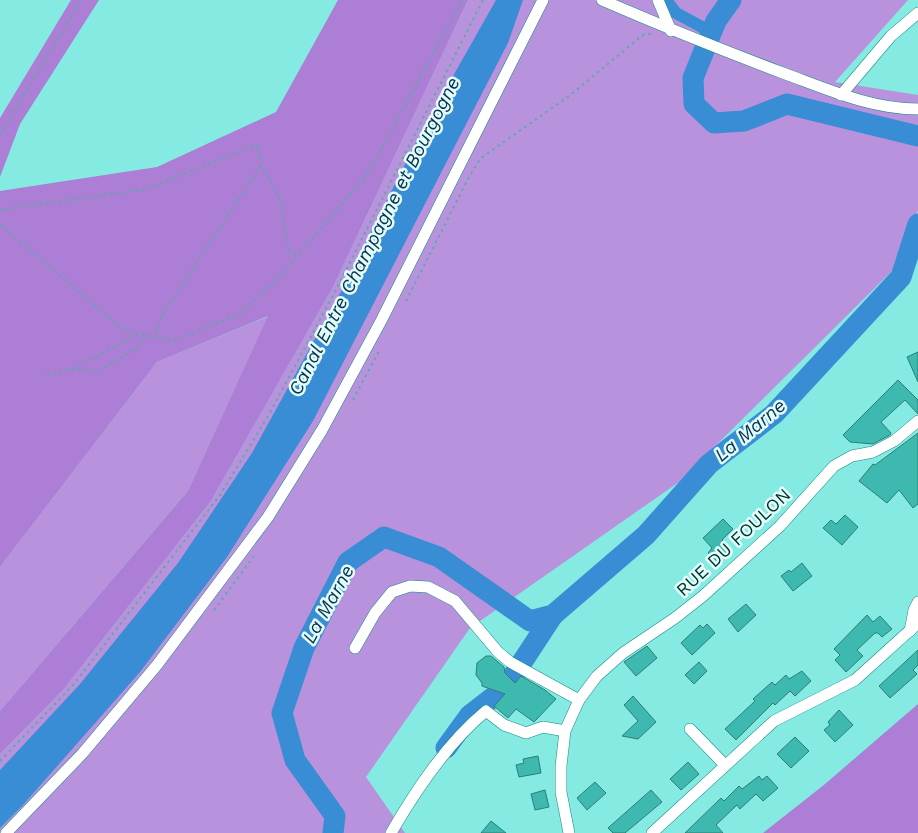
<svg xmlns="http://www.w3.org/2000/svg" width="918" height="833" font-family="'Work Sans',sans-serif">
	<style>
		.green { fill: #b992dd }
		.forest { fill: #ac7ed5 }
		.water { fill: #398dd4 }
		.lines { fill: none; stroke-linecap: round; stroke-linejoin: round }
		.canal { stroke: #398dd4; stroke-width: 12 }
		.river { stroke: #398dd4; stroke-width: 21 }
		.building { fill: #3eb9af; stroke: #2e7e77 }
		.minor-casing { stroke: #138b83; stroke-width: 12 }
		.path { stroke: #59aca5; stroke-width: 2; stroke-dasharray: 2.5 4; stroke-linecap: butt }
		.minor { stroke: #fff; stroke-width: 11 }
		.labels { text-anchor: middle; dominant-baseline: central; stroke-width: 5; stroke-linejoin: round; paint-order: stroke }
		.street-label { font-size: 18px; fill: #002f2b; stroke: #e1fdfa }
		.water-label { font-size: 19px; font-style: italic; fill: #0d304d; stroke: #e1fdfa }
	</style>
	<rect width="100%" height="100%" fill="#85eae1"/>
	<g class="green">
		<polygon points="468,0 908,0 835,82 918,95 918,210 898,265 679,482 470,628 366,777 405,833 0,833 0,754 63,690 211,501 333,287"/>
		<polygon points="269,316 188,491 0,711 0,567 157,362"/>
	</g>
	<g class="forest">
		<polygon points="71,0 99,0 20,124 0,177 0,118"/>
		<polygon points="338,0 468,0 333,287 211,501 63,690 0,754 0,711 188,491 268,316 157,362 0,567 0,191 157,167 276,112"/>
		<polygon points="918,704 918,833 763,833 825,784"/>
	</g>
	<polygon class="water" points="496,0 523,0 508,43 313,421 227,557 140,672 23,805 0,828 0,770 80,684 178,563 252,453 343,288 418,138"/>
	<g class="lines">
		<polyline class="canal" points="666,0 676,13 711,32"/>
		<g class="river">
			<polyline points="731,0 716,21 693,78 694,104 714,123 744,121 787,104 918,136"/>
			<polyline points="511,679 553,615"/>
			<polyline points="446,748 470,715 501,691"/>
			<polyline points="333,833 335,816 295,760 282,713 304,648 348,562 384,537 439,557 530,621 553,615 646,535 709,464 774,414 901,277 918,224"/>
		</g>
	</g>
	<g class="building">
		<polygon points="918,352 918,382 907,357"/>
		<polygon points="898,380 918,400 918,414 905,400 881,422 891,433 890,435 873,444 850,442 843,435"/>
		<polygon points="918,433 918,504 913,508 899,490 887,503 859,481 873,464 875,465"/>
		<polygon points="845,515 858,527 842,545 823,528 831,520 836,524"/>
		<polygon points="723,519 733,529 722,540 730,549 717,561 708,553 712,548 703,538"/>
		<polygon points="802,563 812,576 793,591 781,576 789,570 791,572"/>
		<polygon points="746,604 756,615 738,632 728,619"/>
		<polygon points="867,615 873,622 880,616 892,629 882,637 878,633 875,633 857,650 863,656 846,672 835,660 840,655 834,649"/>
		<polygon points="707,624 715,633 692,655 681,643 700,625 703,628"/>
		<polygon points="647,646 657,658 636,676 624,662"/>
		<polygon points="918,650 918,665 913,670 917,674 890,698 879,686"/>
		<polygon points="486,656 491,656 504,667 505,673 515,683 521,676 545,690 556,699 534,722 516,709 508,718 494,706 505,694 482,686 482,683 476,675 477,663"/>
		<polygon points="699,662 707,671 694,684 685,675"/>
		<polygon points="802,671 811,681 795,696 790,691 775,705 773,703 736,740 725,729 755,701 753,699 772,682 775,685 786,675 789,679"/>
		<polygon points="633,696 656,722 638,739 622,736 638,721 624,705"/>
		<polygon points="839,710 853,725 835,742 824,730 830,725 828,722"/>
		<polygon points="795,737 809,751 791,768 777,754"/>
		<polygon points="538,756 541,773 519,777 516,765 524,763 523,759"/>
		<polygon points="688,762 699,774 681,790 670,779"/>
		<polygon points="759,776 762,780 767,776 778,788 763,801 756,794 740,809 737,805 716,825 723,833 685,833 721,798 724,801 739,786 742,789"/>
		<polygon points="595,782 606,793 587,810 577,798"/>
		<polygon points="545,790 549,807 535,810 531,794"/>
		<polygon points="651,790 662,802 625,833 613,833 608,828"/>
		<polygon points="491,821 506,833 481,833"/>
	</g>
	<g class="lines">
		<g class="minor-casing">
			<g id="minor">
				<path d="M602,0C662,26 722,50 783,73C827,89 871,109 918,109"/>
				<polyline points="658,0 671,31"/>
				<polyline points="841,95 891,36 918,13"/>
				<polyline points="910,631 914,610 918,602"/>
				<polyline points="355,648 375,613 392,592 410,586 428,587 455,601 498,652 510,662 579,700"/>
				<polyline points="690,729 725,765"/>
				<polyline points="6,833 82,754 157,665 268,517 322,430 381,321 543,0"/>
				<path d="M391,833C416,790 447,743 486,711L504,725L526,733L543,727L565,731"/>
				<polyline points="569,833 561,792 561,766 565,731 579,700 597,676 623,653 675,618 703,596 780,526 834,466 852,456 873,452 894,441 918,421"/>
				<polyline points="652,833 774,721 855,680 918,623"/>
			</g>
		</g>
		<g class="path">
			<polyline points="0,135 81,0"/>
			<polyline points="261,165 163,314 155,336 172,341 238,315 277,280 369,172 462,0"/>
			<polyline points="0,210 146,189 257,145 261,165 279,196 289,251 299,254"/>
			<polyline points="0,224 120,327 137,335"/>
			<polyline points="406,301 469,177 480,159 491,151 569,96 643,35 651,34"/>
			<polyline points="72,369 98,371 134,350 146,336"/>
			<polyline points="47,375 72,369 137,335 155,336"/>
			<polyline points="353,400 379,351"/>
			<polyline points="214,610 254,556"/>
			<polyline points="0,761 74,684 220,495 268,416 337,288 483,0"/>
		</g>
		<use href="#minor" class="minor"/>
	</g>
	<g class="labels">
		<g class="street-label">
			<text transform="translate(733 542) rotate(-43)">RUE DU FOULON</text>
		</g>
		<g class="water-label">
			<text transform="translate(374 236) rotate(-63)">Canal Entre Champagne et Bourgogne</text>
			<text transform="translate(750 430) rotate(-40)">La Marne</text>
			<text transform="translate(328 604) rotate(-61)">La Marne</text>
		</g>
	</g>
</svg>
